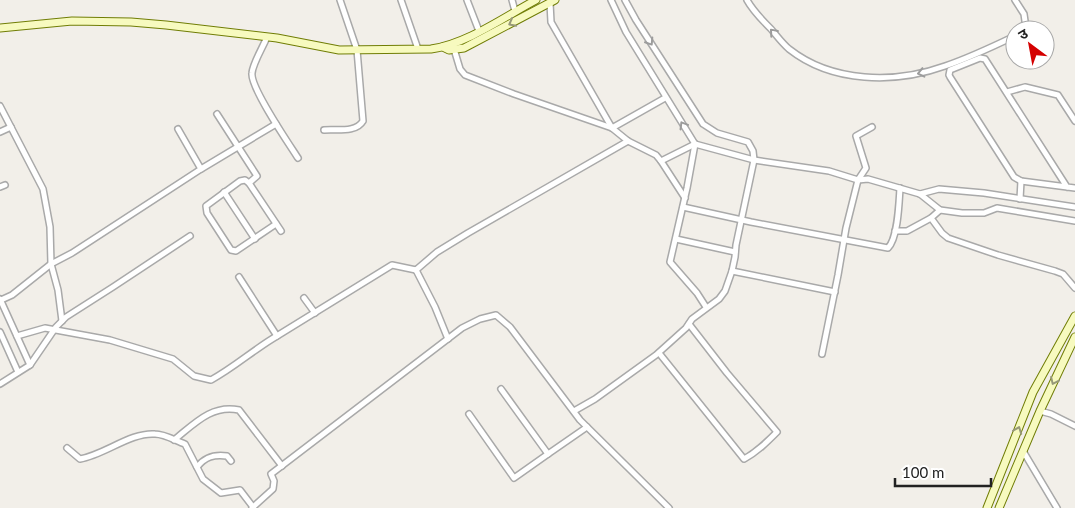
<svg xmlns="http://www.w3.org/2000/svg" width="1075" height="508" font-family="Lato,'Noto Sans Devanagari',sans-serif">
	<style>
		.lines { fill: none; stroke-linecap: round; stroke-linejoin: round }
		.street-casing { stroke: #a9a9a9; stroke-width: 8 }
		.secondary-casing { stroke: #707d05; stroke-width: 9 }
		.street { stroke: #fff; stroke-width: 5 }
		.secondary { stroke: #f7fabf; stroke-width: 7 }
		.oneway { stroke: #979978 }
		.oneway2 { stroke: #9c9c9c }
	</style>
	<rect width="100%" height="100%" fill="#f2efe9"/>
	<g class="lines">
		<g class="street-casing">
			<g id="street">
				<polyline points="401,0 418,49"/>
				<polyline points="467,0 479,31"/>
				<polyline points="512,0 515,11"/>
				<polyline points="611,0 626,32 695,144 754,160 829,171 858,180 868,179 920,194 940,210 962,213 984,213 997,208 1075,221"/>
				<path d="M747,0C753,11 762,20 771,29C777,36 782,43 789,49C832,83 895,84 945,66C969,58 992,47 1015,36"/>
				<polyline points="1015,0 1024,14 1026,28 1023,30"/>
				<polyline points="550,3 551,22 612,128 665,98"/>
				<path d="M267,37C263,47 253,63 252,73C250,87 289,144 298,158"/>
				<polyline points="454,49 460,69 465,75 514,94 612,128 628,141 656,155 661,161"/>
				<polyline points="1007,92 1025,87 1058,95 1075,121"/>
				<polyline points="0,106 43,189 50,227 51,264 58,290 62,321"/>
				<polyline points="217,114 257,176 249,183 281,231"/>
				<polyline points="178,129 201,169"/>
				<path d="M324,130C337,129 356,133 363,121L357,50L340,0"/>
				<polyline points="0,132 11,127"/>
				<polyline points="695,144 687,188 670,262 697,293 706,307"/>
				<polyline points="249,183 245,180 240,181 206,206 207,213 231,250 236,251 276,224"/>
				<polyline points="0,187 5,185"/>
				<polyline points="1067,187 985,59 980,58 950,70 949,75 950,77 1014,177 1021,181 1075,188"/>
				<polyline points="224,192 255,239"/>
				<polyline points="920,194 939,189 984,193 1075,207"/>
				<polyline points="685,198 661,161 695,144"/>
				<polyline points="1020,199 1021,181"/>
				<path d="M683,207L751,222L888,248C898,238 899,203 900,188"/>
				<polyline points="940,210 931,218 942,233 948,238 998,255 1055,271 1063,274 1075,288"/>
				<polyline points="895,231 907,231 931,218"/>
				<polyline points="676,239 735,252"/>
				<polyline points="416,270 437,252 468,233 628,141"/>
				<polyline points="416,270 435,307 448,339"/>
				<polyline points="732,271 835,292"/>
				<polyline points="239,277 277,336"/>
				<polyline points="304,298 315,313"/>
				<polyline points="0,299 30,365"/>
				<polyline points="1,300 12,295 51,264 72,253 201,169 276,124"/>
				<polyline points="0,332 18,372"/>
				<path d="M17,336L45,328L110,340L173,359L194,376L211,380C233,368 251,352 272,339C312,314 352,290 392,265L416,270"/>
				<path d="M659,353L744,459C757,452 767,442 777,432L727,373L689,324"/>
				<polyline points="822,354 838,275 846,228 858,180 866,168 856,136 872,127"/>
				<polyline points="0,384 30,365 56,327 66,317 113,287 190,236"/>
				<polyline points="501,389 548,454 587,427"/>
				<polyline points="574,411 595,399 656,355 686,328 692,319 719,299 725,291 732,271 735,257 736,245 754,160 753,151 748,142 717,133 703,124 636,20 625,0"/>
				<polyline points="1040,411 1051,414 1075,426"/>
				<polyline points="469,414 514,478 548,454"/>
				<path d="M174,440C194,424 212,404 239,410L282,466"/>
				<path d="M67,448L80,459C104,455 131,432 155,434C165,434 176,441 185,444L203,479L221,493L240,490L253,507"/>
				<polyline points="1023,451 1057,508"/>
				<path d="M197,467C205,457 214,454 227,456L231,461"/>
				<polyline points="252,508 273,489 274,481 271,474 462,328 480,319 496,315 510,327 580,420 669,508"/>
			</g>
		</g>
		<g class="secondary-casing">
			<g id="secondary">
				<path d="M0,28L72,21L131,22L166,25L277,38L339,50L431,49C467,44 504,17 536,0"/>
				<polyline points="443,47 449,50 464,48 555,0"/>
				<polyline points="987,508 1033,392 1075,316"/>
				<polyline points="999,508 1040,411 1075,337"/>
			</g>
		</g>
		<use href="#street" class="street"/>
		<use href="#secondary" class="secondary"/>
	</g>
	<defs><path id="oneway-chevron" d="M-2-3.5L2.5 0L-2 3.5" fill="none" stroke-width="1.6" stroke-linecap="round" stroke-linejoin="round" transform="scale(1.25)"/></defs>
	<g class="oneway">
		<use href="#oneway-chevron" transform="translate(512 23) rotate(152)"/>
		<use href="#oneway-chevron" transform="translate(1054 381) rotate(115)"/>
		<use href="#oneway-chevron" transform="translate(1018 430) rotate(-69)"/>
	</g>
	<g class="oneway2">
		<use href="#oneway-chevron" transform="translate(773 32) rotate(-131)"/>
		<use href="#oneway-chevron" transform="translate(650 42) rotate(57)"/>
		<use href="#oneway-chevron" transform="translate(921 73) rotate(167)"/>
		<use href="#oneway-chevron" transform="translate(683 125) rotate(-121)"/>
	</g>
	<g transform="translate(1030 45) rotate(328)"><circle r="24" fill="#ffffff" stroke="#a7a7a7"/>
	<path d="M0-4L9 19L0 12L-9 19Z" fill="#d40000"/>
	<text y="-8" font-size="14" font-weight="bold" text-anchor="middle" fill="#222222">उ</text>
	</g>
	<path d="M895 478v8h96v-8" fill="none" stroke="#222222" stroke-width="2.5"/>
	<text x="902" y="478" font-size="15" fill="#222222" stroke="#ffffff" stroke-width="4" paint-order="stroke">100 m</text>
</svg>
